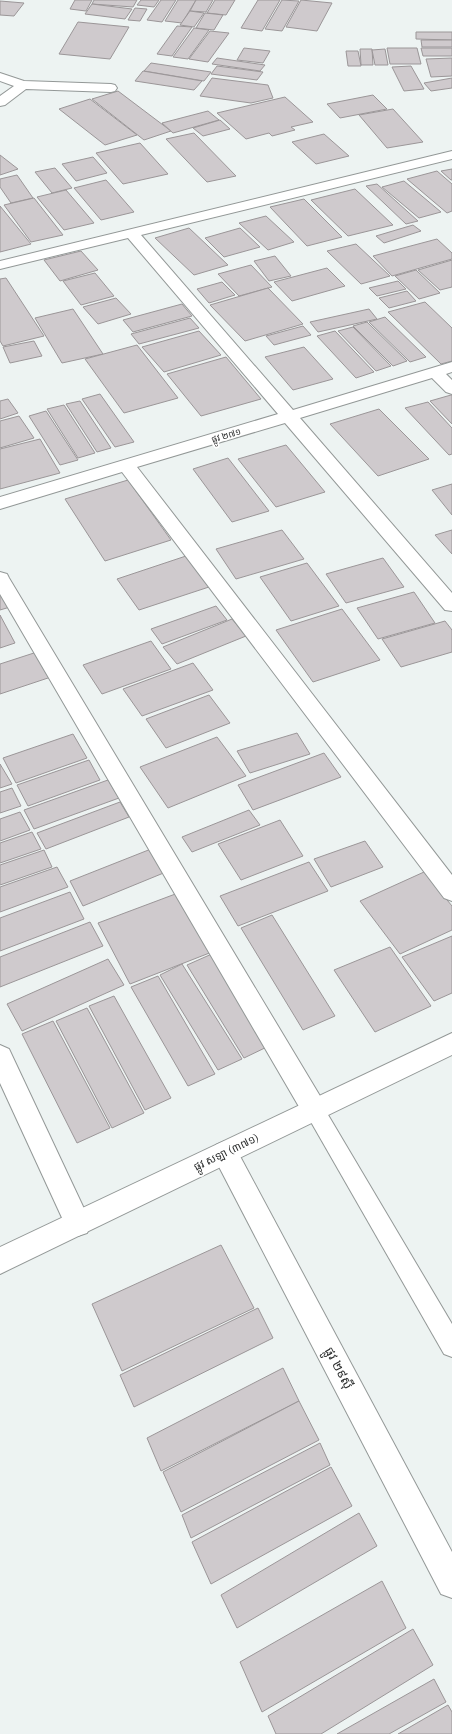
<svg xmlns="http://www.w3.org/2000/svg" width="452" height="1734" font-family="'IBM Plex Serif','Noto Sans Khmer',serif">
	<style>
		.building { fill: #cfcacd; stroke: #9b9698 }
		.lines { fill: none; stroke-linecap: round; stroke-linejoin: round }
		.lane-casing { stroke: #939897; stroke-width: 2 }
		.street-casing { stroke: #939897; stroke-width: 2 }
		.secondary-casing { stroke: #939897; stroke-width: 2 }
		.lane { fill: #fff; fill-rule: evenodd }
		.street { fill: #fff; fill-rule: evenodd }
		.secondary { fill: #fff; fill-rule: evenodd }
		.labels { text-anchor: middle; dominant-baseline: central; stroke-width: 3.5; stroke-linejoin: round; paint-order: stroke }
		.far-street-label { font-size: 9px; fill: #2e3030; stroke: #fff }
		.street-label { font-size: 11px; fill: #2e3030; stroke: #fff }
		.near-street-label { font-size: 13px; fill: #2e3030; stroke: #fff }
	</style>
	<rect width="100%" height="100%" fill="#edf3f2"/>
	<g class="building">
		<polygon points="75,0 92,0 86,11 70,9"/>
		<polygon points="94,0 137,0 133,7 92,4"/>
		<polygon points="141,0 159,0 154,7 137,5"/>
		<polygon points="161,0 176,0 162,22 147,20"/>
		<polygon points="178,0 196,0 182,23 165,21"/>
		<polygon points="196,0 213,0 206,12 190,11"/>
		<polygon points="215,0 235,0 226,15 207,13"/>
		<polygon points="258,0 280,0 262,31 241,28"/>
		<polygon points="282,0 299,1 282,31 265,29"/>
		<polygon points="301,0 332,3 317,31 286,27"/>
		<polygon points="0,1 24,3 14,16 0,15"/>
		<polygon points="92,4 132,9 125,19 85,14"/>
		<polygon points="135,8 147,9 140,21 128,20"/>
		<polygon points="190,11 204,13 194,27 180,25"/>
		<polygon points="205,13 223,15 214,30 196,28"/>
		<polygon points="78,22 129,27 110,59 59,54"/>
		<polygon points="177,26 192,27 172,56 157,54"/>
		<polygon points="194,28 209,30 188,59 173,57"/>
		<polygon points="210,31 229,33 208,62 189,59"/>
		<polygon points="416,32 452,32 452,40 416,39"/>
		<polygon points="421,40 452,40 452,47 422,47"/>
		<polygon points="244,48 270,51 263,63 237,60"/>
		<polygon points="387,48 417,48 421,64 390,64"/>
		<polygon points="421,48 452,48 452,56 423,56"/>
		<polygon points="360,49 372,49 373,65 361,65"/>
		<polygon points="385,49 388,65 375,65 372,50"/>
		<polygon points="346,51 358,51 361,66 348,66"/>
		<polygon points="217,58 265,65 260,71 212,64"/>
		<polygon points="452,58 452,76 431,77 426,59"/>
		<polygon points="151,63 211,72 204,81 144,71"/>
		<polygon points="217,66 263,72 257,80 211,74"/>
		<polygon points="411,66 424,89 404,91 392,67"/>
		<polygon points="143,71 202,81 194,90 135,81"/>
		<polygon points="212,78 268,85 273,98 251,103 200,96"/>
		<polygon points="452,78 452,88 431,91 424,83"/>
		<polygon points="118,91 171,131 144,140 92,99"/>
		<polygon points="373,95 387,109 340,118 327,104"/>
		<polygon points="285,97 313,122 291,127 295,130 272,136 269,133 246,139 217,113"/>
		<polygon points="90,99 137,135 105,145 59,109"/>
		<polygon points="393,109 423,142 387,148 359,115"/>
		<polygon points="208,111 219,120 173,133 162,123"/>
		<polygon points="220,120 230,129 203,136 193,128"/>
		<polygon points="194,133 236,176 207,182 166,139"/>
		<polygon points="324,134 349,156 316,164 292,142"/>
		<polygon points="140,143 168,174 123,184 96,153"/>
		<polygon points="0,155 18,169 0,175"/>
		<polygon points="93,157 107,173 76,181 62,164"/>
		<polygon points="55,168 72,188 52,193 35,172"/>
		<polygon points="452,169 452,180 451,180 441,171"/>
		<polygon points="437,171 452,184 452,211 447,213 407,179"/>
		<polygon points="17,175 33,198 11,203 0,187 0,179"/>
		<polygon points="106,180 134,212 101,220 74,188"/>
		<polygon points="404,181 441,212 419,218 382,187"/>
		<polygon points="377,184 418,221 406,224 366,186"/>
		<polygon points="355,189 393,225 348,236 311,200"/>
		<polygon points="66,190 94,223 64,230 37,197"/>
		<polygon points="34,198 63,235 31,242 4,205"/>
		<polygon points="304,199 342,237 307,246 270,207"/>
		<polygon points="0,206 31,244 0,252"/>
		<polygon points="266,216 294,242 268,250 239,223"/>
		<polygon points="413,225 421,231 384,243 376,236"/>
		<polygon points="189,228 228,265 194,275 155,238"/>
		<polygon points="240,228 260,247 224,257 205,238"/>
		<polygon points="437,239 452,253 452,259 392,276 373,256"/>
		<polygon points="356,244 390,276 361,284 327,251"/>
		<polygon points="81,251 98,270 60,281 44,260"/>
		<polygon points="275,256 291,276 269,281 254,261"/>
		<polygon points="452,260 452,287 440,290 418,270"/>
		<polygon points="251,265 272,287 239,296 218,274"/>
		<polygon points="327,268 345,286 292,301 274,282"/>
		<polygon points="416,270 440,293 419,299 395,276"/>
		<polygon points="95,273 114,296 81,305 63,281"/>
		<polygon points="6,278 44,336 3,346 0,341 0,279"/>
		<polygon points="398,281 406,289 377,296 369,288"/>
		<polygon points="222,282 235,295 209,303 197,289"/>
		<polygon points="268,288 303,324 245,341 210,305"/>
		<polygon points="407,291 416,301 389,308 379,298"/>
		<polygon points="116,298 131,314 98,324 83,307"/>
		<polygon points="425,302 452,328 452,361 441,364 388,312"/>
		<polygon points="182,304 192,316 133,332 123,320"/>
		<polygon points="73,309 103,354 62,363 35,318"/>
		<polygon points="369,309 377,319 318,332 310,322"/>
		<polygon points="385,317 426,357 410,362 369,322"/>
		<polygon points="190,318 199,328 139,344 131,334"/>
		<polygon points="367,322 407,361 393,366 353,326"/>
		<polygon points="303,326 311,335 274,345 266,336"/>
		<polygon points="353,327 391,366 376,371 338,331"/>
		<polygon points="199,331 221,355 164,372 142,347"/>
		<polygon points="335,331 374,372 356,378 317,336"/>
		<polygon points="34,341 42,356 10,363 3,347"/>
		<polygon points="137,345 178,398 124,413 85,359"/>
		<polygon points="304,347 333,379 293,390 265,357"/>
		<polygon points="226,357 261,399 201,416 167,374"/>
		<polygon points="100,394 134,442 115,447 82,399"/>
		<polygon points="451,395 452,395 452,424 430,401"/>
		<polygon points="8,399 18,413 0,419 0,401"/>
		<polygon points="80,401 111,448 97,452 66,404"/>
		<polygon points="428,402 452,428 452,454 449,455 405,408"/>
		<polygon points="64,405 95,453 78,458 47,409"/>
		<polygon points="379,409 429,459 378,476 330,424"/>
		<polygon points="46,411 78,460 60,465 29,416"/>
		<polygon points="19,416 34,438 0,448 0,421"/>
		<polygon points="40,439 60,473 0,489 0,449"/>
		<polygon points="286,445 325,492 276,507 238,459"/>
		<polygon points="228,458 269,511 232,522 193,469"/>
		<polygon points="128,480 171,540 105,561 65,499"/>
		<polygon points="452,484 452,515 432,490"/>
		<polygon points="282,530 304,559 236,579 216,549"/>
		<polygon points="452,530 452,554 435,535"/>
		<polygon points="189,555 212,586 139,610 117,579"/>
		<polygon points="383,558 404,587 346,603 326,574"/>
		<polygon points="307,563 339,606 291,621 260,577"/>
		<polygon points="0,592 10,607 0,610"/>
		<polygon points="414,592 435,623 378,639 357,608"/>
		<polygon points="216,606 227,620 162,644 151,629"/>
		<polygon points="342,609 380,660 313,682 276,630"/>
		<polygon points="0,615 15,643 0,648"/>
		<polygon points="232,619 246,636 177,664 163,647"/>
		<polygon points="445,621 452,630 452,652 401,667 382,639"/>
		<polygon points="151,641 171,669 102,694 83,665"/>
		<polygon points="37,652 51,677 0,694 0,664"/>
		<polygon points="193,663 213,690 142,716 123,689"/>
		<polygon points="209,695 230,723 166,748 146,719"/>
		<polygon points="297,733 310,754 250,773 237,751"/>
		<polygon points="73,734 87,758 16,783 3,758"/>
		<polygon points="217,737 246,776 168,808 140,767"/>
		<polygon points="324,753 341,777 253,810 238,785"/>
		<polygon points="89,760 100,780 28,806 17,785"/>
		<polygon points="0,764 12,784 0,788"/>
		<polygon points="108,780 119,798 34,829 24,810"/>
		<polygon points="12,788 21,806 0,813 0,792"/>
		<polygon points="120,802 129,817 46,849 37,833"/>
		<polygon points="249,810 260,825 192,852 182,837"/>
		<polygon points="20,812 30,830 0,841 0,819"/>
		<polygon points="280,820 303,856 241,880 218,844"/>
		<polygon points="32,832 41,849 0,863 0,843"/>
		<polygon points="365,841 383,867 331,887 314,859"/>
		<polygon points="151,849 166,872 83,906 70,881"/>
		<polygon points="44,850 52,867 0,885 0,865"/>
		<polygon points="309,862 328,891 238,926 220,896"/>
		<polygon points="57,867 68,887 0,912 0,887"/>
		<polygon points="424,872 452,906 452,930 400,954 360,901"/>
		<polygon points="70,892 84,919 0,951 0,918"/>
		<polygon points="178,893 212,952 130,984 98,923"/>
		<polygon points="272,915 335,1016 303,1030 241,928"/>
		<polygon points="90,922 103,946 0,987 0,957"/>
		<polygon points="452,936 452,993 434,1001 402,957"/>
		<polygon points="390,947 431,1006 375,1032 334,970"/>
		<polygon points="214,953 271,1045 244,1058 187,965"/>
		<polygon points="108,959 124,985 22,1031 7,1004"/>
		<polygon points="182,964 242,1059 218,1070 160,975"/>
		<polygon points="158,976 215,1074 188,1086 131,987"/>
		<polygon points="114,996 171,1098 145,1110 89,1006"/>
		<polygon points="87,1008 144,1113 112,1128 56,1021"/>
		<polygon points="53,1021 110,1128 77,1143 22,1034"/>
		<polygon points="221,1245 254,1308 122,1371 92,1304"/>
		<polygon points="258,1308 273,1338 134,1407 120,1375"/>
		<polygon points="283,1368 299,1401 161,1471 147,1438"/>
		<polygon points="299,1401 319,1440 181,1512 163,1472"/>
		<polygon points="320,1443 330,1465 191,1538 182,1515"/>
		<polygon points="331,1467 352,1506 211,1584 192,1542"/>
		<polygon points="359,1513 377,1546 237,1628 221,1595"/>
		<polygon points="382,1581 406,1628 262,1712 240,1662"/>
		<polygon points="413,1629 433,1665 321,1734 276,1734 268,1716"/>
		<polygon points="434,1679 446,1702 389,1734 337,1734"/>
		<polygon points="448,1705 452,1712 452,1734 398,1734"/>
	</g>
	<g class="lines">
		<g class="lane-casing">
			<polygon id="lane" points="314,1100 321,1103 452,1324 452,1357 444,1354 307,1115 304,1109 307,1103"/>
		</g>
		<g class="street-casing">
			<g id="street">
				<polygon points="0,73 24,81 111,84 115,85 117,88 115,91 111,92 26,89 5,105 0,106 0,96 14,86 0,81"/>
				<polygon points="452,151 452,159 141,235 293,410 452,362 452,372 446,374 452,380 452,394 446,392 432,378 300,418 452,593 452,611 445,610 285,423 137,467 452,875 452,901 444,898 122,472 0,509 0,497 278,414 128,238 0,269 0,261"/>
				<polygon points="0,572 7,574 9,578 323,1101 326,1109 323,1117 314,1120 305,1117 0,594"/>
				<polygon points="0,1045 9,1049 87,1215 91,1224 87,1233 78,1236 69,1233 0,1083"/>
				<polygon points="225,1141 234,1145 452,1552 452,1598 441,1594 216,1161 212,1153 216,1145"/>
			</g>
		</g>
		<g class="secondary-casing">
			<polygon id="secondary" points="452,1033 452,1055 0,1274 0,1247"/>
		</g>
		<use href="#lane" class="lane"/>
		<use href="#street" class="street"/>
		<use href="#secondary" class="secondary"/>
	</g>
	<g class="labels">
		<g class="far-street-label">
			<text transform="translate(226 435) rotate(-17)">ផ្លូវ ២៧១</text>
		</g>
		<g class="street-label">
			<text transform="translate(226 1152) rotate(-26)">ផ្លូវ សឡា (៣៧១)</text>
		</g>
		<g class="near-street-label">
			<text transform="translate(339 1368) rotate(62)">ផ្លូវ ២៩ស៊ី</text>
		</g>
	</g>
</svg>
